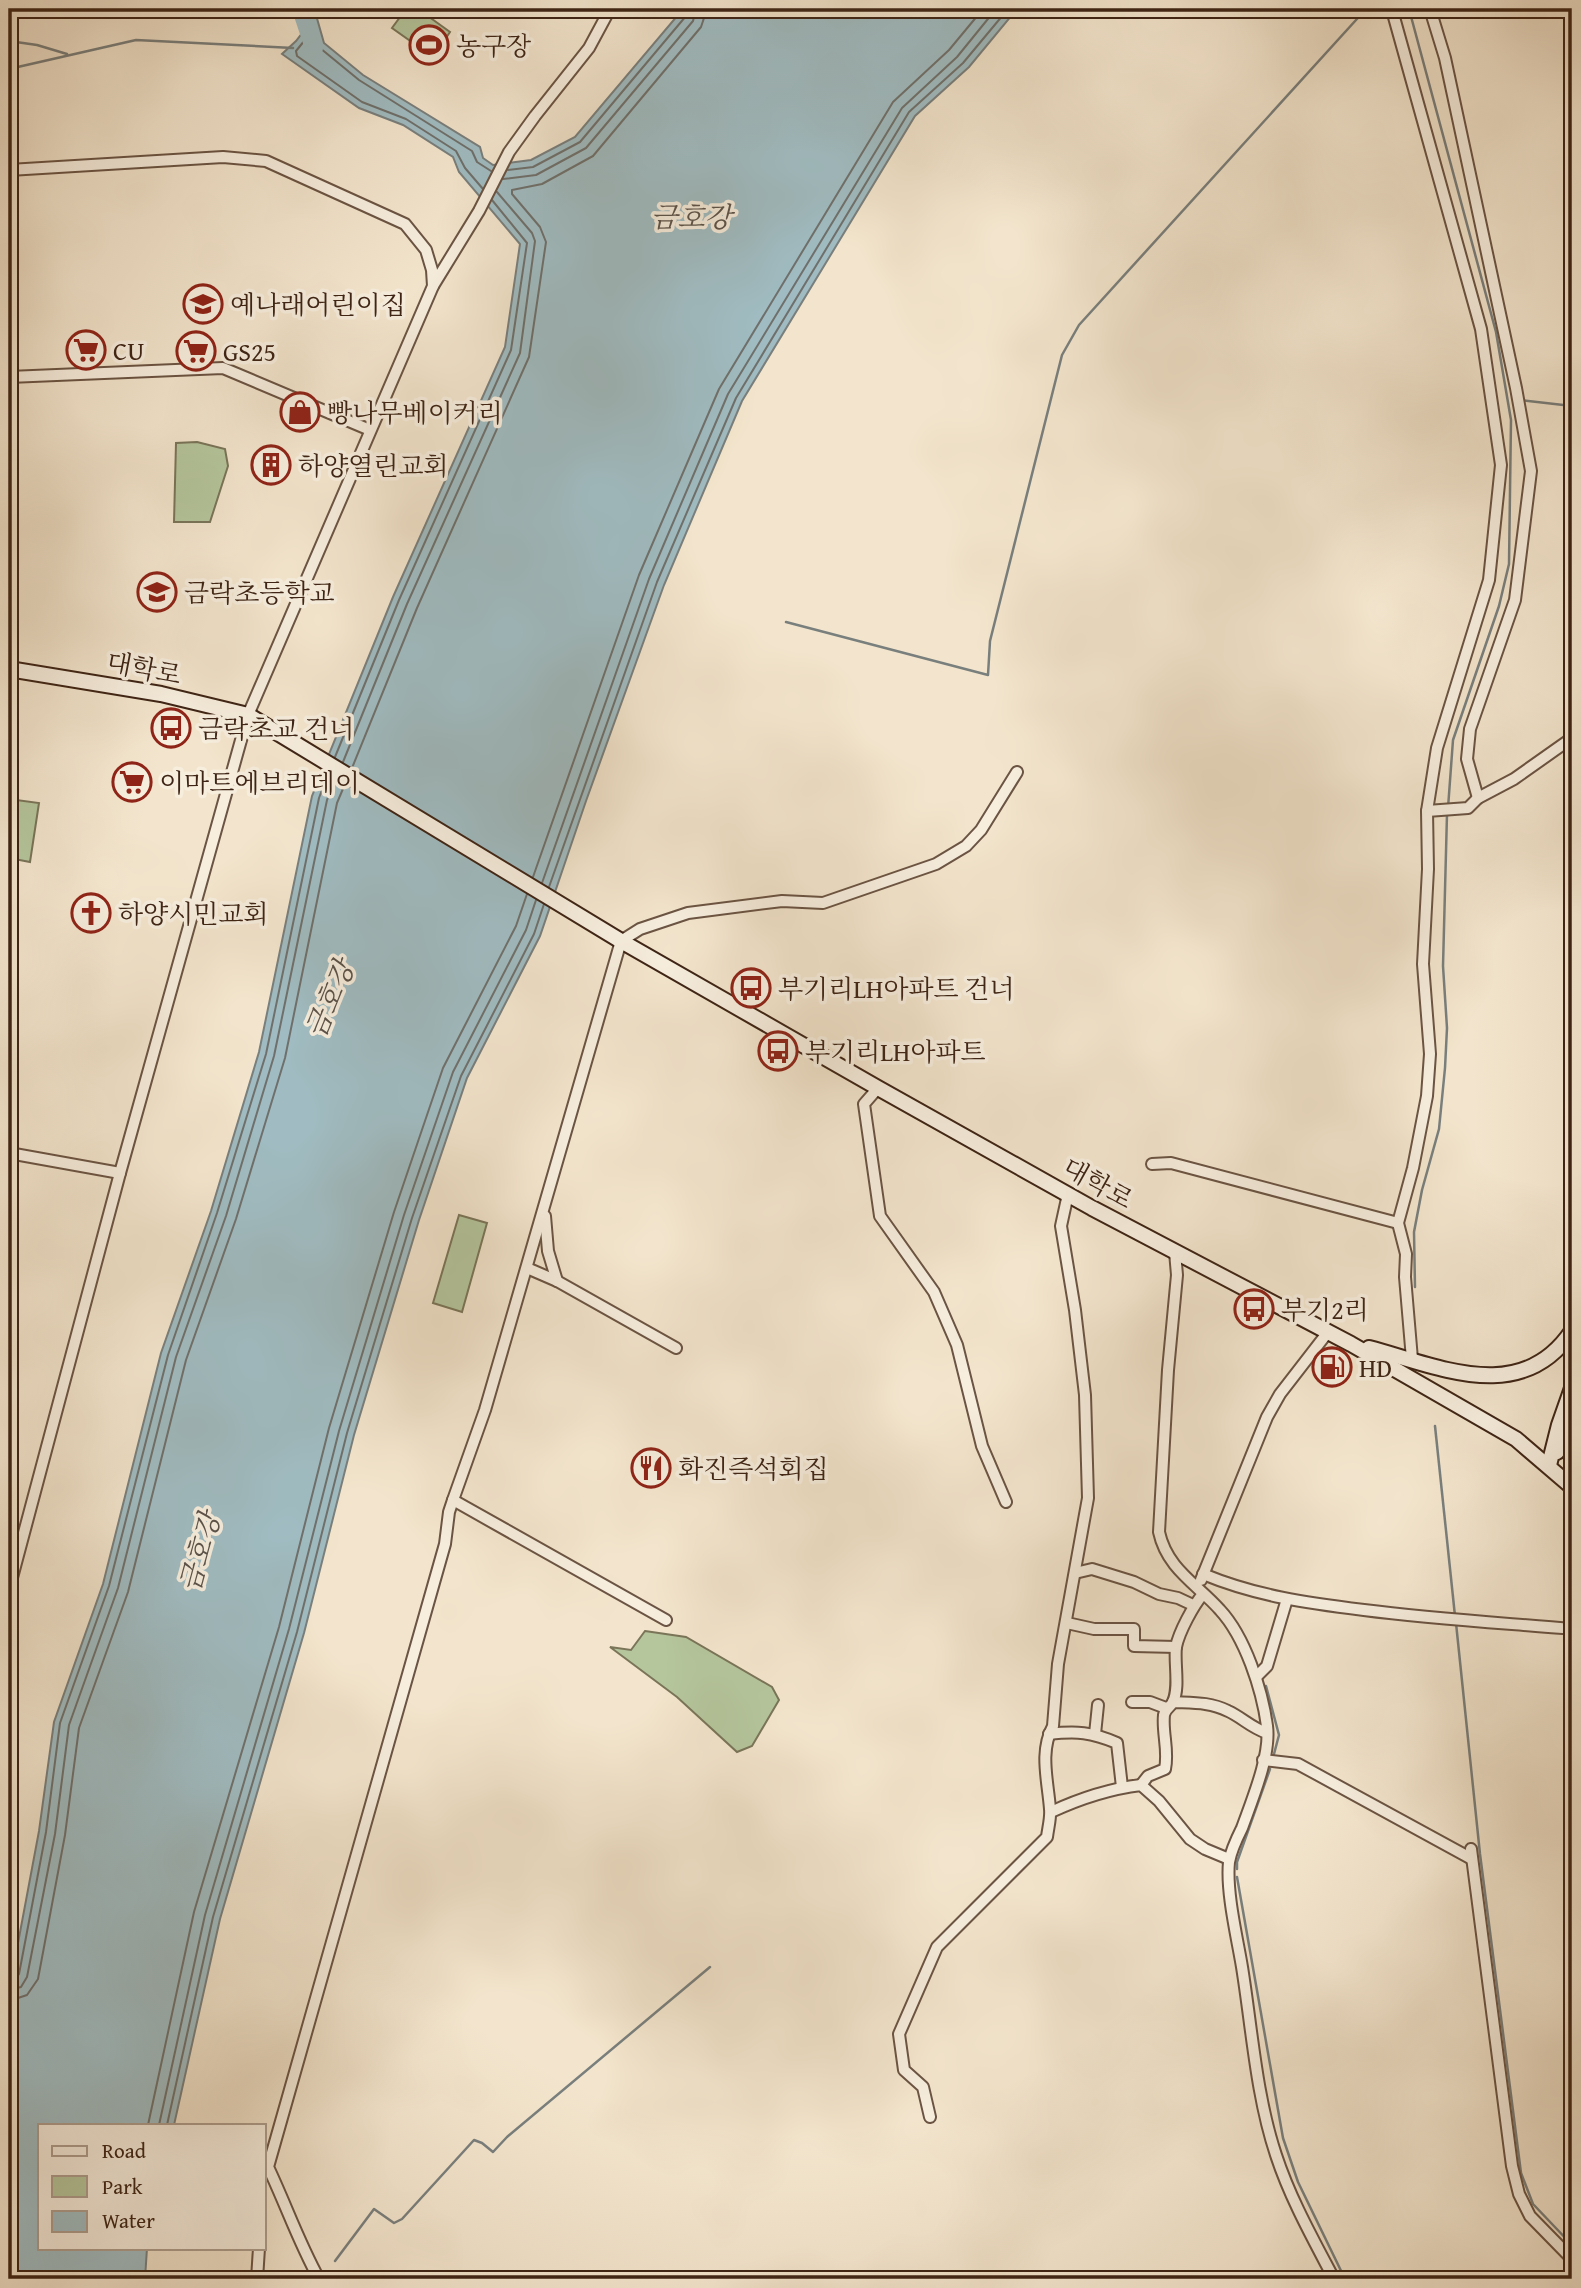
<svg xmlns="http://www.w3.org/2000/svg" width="1581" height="2288" font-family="'Gentium Book Plus','Noto Serif KR',serif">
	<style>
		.green { fill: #b5c69d; stroke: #7a7559; stroke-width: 2 }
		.water { fill: #a0bcc2; stroke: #797f7d; stroke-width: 2 }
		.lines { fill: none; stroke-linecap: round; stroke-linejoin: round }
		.shore { stroke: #6f706c; stroke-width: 2 }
		.stream { stroke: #797f7d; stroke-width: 2.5 }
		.river { stroke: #a0bcc2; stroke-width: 18 }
		.street-casing { stroke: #6b5443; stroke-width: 14 }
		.secondary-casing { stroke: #3e2415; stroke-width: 18 }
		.street { stroke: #f7eede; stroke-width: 10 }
		.secondary { stroke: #f7eede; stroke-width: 14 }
		.labels { text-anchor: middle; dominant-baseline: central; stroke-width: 7; stroke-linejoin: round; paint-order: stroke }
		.poi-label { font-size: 26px; fill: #3e2415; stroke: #f7eede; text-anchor: start }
		.street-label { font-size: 26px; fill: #3e2415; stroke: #f7eede }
		.water-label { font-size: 28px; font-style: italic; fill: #5b5249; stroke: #f7eede }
	</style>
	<rect width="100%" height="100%" fill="#f3e5cd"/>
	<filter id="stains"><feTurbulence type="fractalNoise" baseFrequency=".00286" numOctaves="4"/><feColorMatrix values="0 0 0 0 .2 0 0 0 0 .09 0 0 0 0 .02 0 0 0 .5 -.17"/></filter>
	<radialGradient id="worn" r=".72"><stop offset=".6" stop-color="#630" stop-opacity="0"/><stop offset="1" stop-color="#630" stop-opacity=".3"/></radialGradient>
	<g class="green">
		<polygon points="406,9 418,9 450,32 433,57 392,28"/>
		<polygon points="197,442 225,449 228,466 210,522 174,522 176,443"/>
		<polygon points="9,799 39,803 30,862 9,858"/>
		<polygon points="459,1215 487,1223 462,1312 433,1303"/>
		<polygon points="645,1631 686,1637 772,1687 779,1700 752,1746 737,1752 677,1697 610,1647 631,1650"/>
	</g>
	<polygon class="water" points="683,9 1017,9 969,67 915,116 742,401 664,585 586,801 540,936 467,1078 419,1220 354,1435 304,1633 220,1919 174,2125 40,2125 40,2248 147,2248 145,2279 9,2279 9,1991 39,1831 54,1722 103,1584 161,1353 211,1211 259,1052 312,796 393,597 505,347 520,244 459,172 453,157 403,125 359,108 282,54 296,41 316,15 324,43 363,75 480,147 483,158 493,165 531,160 575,137"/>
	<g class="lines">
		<g class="shore">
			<polyline points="508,170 533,167 580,142 686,16 688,9"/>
			<polyline points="503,179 536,175 586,148 693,21 696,9"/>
			<polyline points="483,189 465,168 456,151 406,119 362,102 297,56 296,51 309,35 314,35 320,48 359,80 472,151 477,162 491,171"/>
			<polyline points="335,757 399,600 511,350 527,243 492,200"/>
			<polyline points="343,762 407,604 520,353 535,241 532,233 497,192"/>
			<polyline points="352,768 417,608 529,357 546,242 540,227 512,194 512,190 542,184 593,156 701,27 707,9"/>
			<polyline points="533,877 639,575 719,389 893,102 949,50 983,9"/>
			<polyline points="542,883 649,579 728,394 902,108 957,57 996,9"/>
			<polyline points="549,887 657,582 736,398 909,112 963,63 1008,9"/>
			<polyline points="9,1981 15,1980 19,1974 46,1832 60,1723 109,1586 168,1355 217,1213 266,1054 319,798 328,774"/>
			<polyline points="9,1990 21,1987 27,1977 55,1834 69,1725 118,1588 176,1357 226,1216 274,1056 327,800 336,778"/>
			<polyline points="9,2001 27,1995 38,1979 65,1835 79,1728 128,1592 186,1360 236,1219 285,1058 337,803 345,784"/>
			<polyline points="148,2125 194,1912 279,1627 329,1428 394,1212 443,1068 516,926 527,894"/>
			<polyline points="159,2125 205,1915 289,1629 339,1431 404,1215 453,1072 526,930 536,900"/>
			<polyline points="167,2125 213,1917 297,1632 347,1433 412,1218 461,1076 534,934 544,904"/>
		</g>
		<g class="stream">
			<polyline points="1409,9 1496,332 1511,420 1509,564 1499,606 1453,740 1448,808"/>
			<polyline points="9,41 37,45 67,54"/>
			<polyline points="9,69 136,40 293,48"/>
			<polyline points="1520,400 1572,406"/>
			<polyline points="786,622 988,675 990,641 1062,355 1079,325 1366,9"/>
			<polyline points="1415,1287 1414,1232 1422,1190 1439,1129 1445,1068 1447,1028 1443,966 1447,814"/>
			<polyline points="1435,1426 1455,1616"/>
			<polyline points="1456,1623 1480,1854 1521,2173 1533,2204 1572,2245"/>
			<polyline points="1266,1686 1279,1735 1274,1754"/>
			<polyline points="1237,1869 1237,1862 1270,1769"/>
			<polyline points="1237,1877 1283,2138 1298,2182 1345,2279"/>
			<polyline points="335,2261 374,2209 394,2223 402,2219 474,2140 482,2143 493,2152 507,2137 710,1967"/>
		</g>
		<polyline class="river" points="301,9 314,48"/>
		<g class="street-casing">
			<g id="street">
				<polyline points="1430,9 1445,58 1516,388 1531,471 1515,600 1470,729 1467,759 1478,798"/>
				<polyline points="1392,10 1481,329 1501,465 1489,580 1437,748 1427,811 1428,869 1423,964 1430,1054 1427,1096 1413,1168 1398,1223 1406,1254 1405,1277 1412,1359"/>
				<polyline points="9,170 223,157 266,161 405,224 426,250 432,270 433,286 248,715 120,1173 9,1589"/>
				<polyline points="433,286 479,211 509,152 535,116 589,48 610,9"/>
				<polyline points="9,377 223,368 370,430"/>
				<polyline points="1427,811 1468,808 1478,798 1514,779 1572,738"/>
				<polyline points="878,1088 864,1104 880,1216 934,1292 957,1345 982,1446 1006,1502"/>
				<polyline points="9,1153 120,1173"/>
				<polyline points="1152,1164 1171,1163 1398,1223"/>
				<polyline points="545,1216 548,1251 557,1281"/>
				<path d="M1175,1252L1177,1275L1168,1370L1159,1532C1167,1569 1197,1584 1220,1610C1245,1637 1262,1689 1267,1726C1271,1755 1252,1800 1242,1828C1237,1838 1231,1851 1229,1862C1226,1892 1237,1937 1242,1967C1252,2029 1256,2095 1276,2155C1290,2198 1313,2239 1334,2279"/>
				<polyline points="527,1268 557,1281 676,1348"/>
				<polyline points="1075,1573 1092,1569 1134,1582 1159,1594 1178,1598 1193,1605"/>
				<path d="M1203,1574C1256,1596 1307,1603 1364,1610C1434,1619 1503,1623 1572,1629"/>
				<polyline points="1201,1580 1267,1417 1280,1394 1328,1332"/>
				<polyline points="666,1620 453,1500 485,1410 621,941 640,929 688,913 782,901 823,903 936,864 966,846 981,830 1017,772"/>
				<polyline points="1067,1623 1094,1629 1134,1629 1134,1646 1176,1647"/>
				<polyline points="1256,1677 1267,1666 1287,1599"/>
				<polyline points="1132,1702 1150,1702 1166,1708"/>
				<path d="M1173,1702C1193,1703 1210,1702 1228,1711C1243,1718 1250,1727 1267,1733"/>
				<path d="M1049,1734C1077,1731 1091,1732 1117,1743L1122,1787"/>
				<polyline points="1095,1734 1098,1705"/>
				<polyline points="1263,1760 1298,1764 1472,1859"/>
				<path d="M1141,1785L1148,1776L1165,1769C1169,1750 1162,1733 1164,1715C1165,1708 1171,1707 1173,1702C1180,1687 1174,1663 1176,1647C1179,1632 1193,1606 1203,1594"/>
				<path d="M1051,1812C1081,1798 1108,1789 1141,1785L1159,1801L1190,1839L1205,1849L1229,1859"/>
				<polyline points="1471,1849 1512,2166 1519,2194 1530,2216 1572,2259"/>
				<path d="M930,2117L923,2087L904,2070L899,2034L937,1947L1047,1837C1048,1828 1051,1818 1050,1809C1048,1781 1039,1752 1053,1726L1058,1664L1088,1498L1085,1395L1075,1310L1061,1226L1068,1194"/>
				<polyline points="257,2279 259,2248"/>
				<path d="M319,2279C299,2243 286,2205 268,2167L445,1544L449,1512L453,1500"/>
			</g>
		</g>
		<g class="secondary-casing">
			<g id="secondary">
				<polyline points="9,669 161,694 248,715 621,941 878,1088 1092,1208 1351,1344 1516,1439 1572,1487"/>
				<path d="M1369,1348C1438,1366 1521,1407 1572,1331"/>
				<polyline points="1557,1452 1572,1423"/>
				<polyline points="1549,1465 1559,1425 1572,1388"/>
			</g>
		</g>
		<use href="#street" class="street"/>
		<use href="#secondary" class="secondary"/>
	</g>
	<defs>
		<g id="stadium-ring" transform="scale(2.0125)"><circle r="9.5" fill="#f7eede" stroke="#8f2418" stroke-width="1.5"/><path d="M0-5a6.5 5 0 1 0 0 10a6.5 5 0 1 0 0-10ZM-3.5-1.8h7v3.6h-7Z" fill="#8f2418"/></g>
		<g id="school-ring" transform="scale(2.0125)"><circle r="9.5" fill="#f7eede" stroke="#8f2418" stroke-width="1.5"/><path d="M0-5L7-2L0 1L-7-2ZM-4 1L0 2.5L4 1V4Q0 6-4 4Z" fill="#8f2418"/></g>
		<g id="supermarket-ring" transform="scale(2.0125)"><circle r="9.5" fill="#f7eede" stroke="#8f2418" stroke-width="1.5"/><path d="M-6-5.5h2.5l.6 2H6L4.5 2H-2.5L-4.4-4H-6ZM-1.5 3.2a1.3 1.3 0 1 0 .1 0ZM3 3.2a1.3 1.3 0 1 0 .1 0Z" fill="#8f2418"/></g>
		<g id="shop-ring" transform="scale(2.0125)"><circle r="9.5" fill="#f7eede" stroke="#8f2418" stroke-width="1.5"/><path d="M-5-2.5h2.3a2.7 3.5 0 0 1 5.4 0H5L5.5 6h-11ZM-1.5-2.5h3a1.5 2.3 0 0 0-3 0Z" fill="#8f2418"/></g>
		<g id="building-ring" transform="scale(2.0125)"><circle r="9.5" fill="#f7eede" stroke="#8f2418" stroke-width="1.5"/><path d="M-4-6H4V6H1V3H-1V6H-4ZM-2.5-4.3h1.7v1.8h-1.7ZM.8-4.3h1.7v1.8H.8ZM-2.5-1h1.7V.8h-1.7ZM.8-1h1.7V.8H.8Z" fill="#8f2418"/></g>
		<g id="bus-ring" transform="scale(2.0125)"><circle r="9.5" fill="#f7eede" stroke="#8f2418" stroke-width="1.5"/><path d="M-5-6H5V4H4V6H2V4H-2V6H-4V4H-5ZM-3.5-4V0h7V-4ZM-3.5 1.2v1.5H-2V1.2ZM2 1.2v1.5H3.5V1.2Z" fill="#8f2418"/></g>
		<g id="church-ring" transform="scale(2.0125)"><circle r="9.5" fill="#f7eede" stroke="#8f2418" stroke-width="1.5"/><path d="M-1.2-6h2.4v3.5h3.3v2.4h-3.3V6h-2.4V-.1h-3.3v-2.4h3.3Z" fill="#8f2418"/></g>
		<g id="fuel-ring" transform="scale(2.0125)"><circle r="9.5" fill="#f7eede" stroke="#8f2418" stroke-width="1.5"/><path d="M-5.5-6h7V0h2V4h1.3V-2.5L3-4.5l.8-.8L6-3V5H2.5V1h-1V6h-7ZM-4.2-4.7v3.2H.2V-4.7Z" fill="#8f2418"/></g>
		<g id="restaurant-ring" transform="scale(2.0125)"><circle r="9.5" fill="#f7eede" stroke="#8f2418" stroke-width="1.5"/><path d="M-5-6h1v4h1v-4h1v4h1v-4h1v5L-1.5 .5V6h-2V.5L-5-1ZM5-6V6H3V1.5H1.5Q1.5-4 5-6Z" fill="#8f2418"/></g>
	</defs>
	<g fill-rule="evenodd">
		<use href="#stadium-ring" x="429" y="45"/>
		<use href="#school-ring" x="203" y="304"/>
		<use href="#supermarket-ring" x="86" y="350"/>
		<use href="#supermarket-ring" x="196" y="351"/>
		<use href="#shop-ring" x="300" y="412"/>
		<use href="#building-ring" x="271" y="465"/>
		<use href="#school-ring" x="157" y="592"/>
		<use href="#bus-ring" x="171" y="728"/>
		<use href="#supermarket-ring" x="132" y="782"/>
		<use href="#church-ring" x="91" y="913"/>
		<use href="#bus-ring" x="751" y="988"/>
		<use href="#bus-ring" x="778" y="1051"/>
		<use href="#bus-ring" x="1254" y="1309"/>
		<use href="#fuel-ring" x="1332" y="1367"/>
		<use href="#restaurant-ring" x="651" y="1468"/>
	</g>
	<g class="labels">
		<g class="poi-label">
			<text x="456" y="45">농구장</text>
			<text x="230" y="304">예나래어린이집</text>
			<text x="113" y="350">CU</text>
			<text x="223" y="351">GS25</text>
			<text x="327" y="412">빵나무베이커리</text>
			<text x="298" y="465">하양열린교회</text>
			<text x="184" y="592">금락초등학교</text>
			<text x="198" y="728">금락초교 건너</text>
			<text x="159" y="782">이마트에브리데이</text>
			<text x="118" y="913">하양시민교회</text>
			<text x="778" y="988">부기리LH아파트 건너</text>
			<text x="805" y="1051">부기리LH아파트</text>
			<text x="1281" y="1309">부기2리</text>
			<text x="1359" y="1367">HD</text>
			<text x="678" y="1468">화진즉석회집</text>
		</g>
		<g class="street-label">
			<text transform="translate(144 668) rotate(11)">대학로</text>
			<text transform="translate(1098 1183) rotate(29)">대학로</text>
		</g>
		<g class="water-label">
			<text x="691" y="216">금호강</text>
			<text transform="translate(329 999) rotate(-67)">금호강</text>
			<text transform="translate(199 1552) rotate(-74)">금호강</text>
		</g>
	</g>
	<rect width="1581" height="2288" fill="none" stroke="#f3e5cd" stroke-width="35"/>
	<rect x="10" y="10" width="1560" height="2267" fill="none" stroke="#3e2415" stroke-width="3.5"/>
	<rect x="18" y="18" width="1546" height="2253" fill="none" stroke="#3e2415" stroke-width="2"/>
	<rect x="38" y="2124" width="228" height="126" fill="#f7eede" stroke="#ad9d8e" stroke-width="2"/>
	<rect x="52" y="2146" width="35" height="10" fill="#f7eede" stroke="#ad9d8e" stroke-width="2"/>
	<text x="102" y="2158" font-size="21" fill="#3e2415">Road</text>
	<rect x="52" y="2176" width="35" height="21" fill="#b5c69d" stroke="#ad9d8e" stroke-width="2"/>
	<text x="102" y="2194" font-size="21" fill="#3e2415">Park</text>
	<rect x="52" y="2211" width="35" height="21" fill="#a0bcc2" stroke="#ad9d8e" stroke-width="2"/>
	<text x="102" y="2228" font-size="21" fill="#3e2415">Water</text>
	<rect width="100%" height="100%" filter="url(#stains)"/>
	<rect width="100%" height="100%" fill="url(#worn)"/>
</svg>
